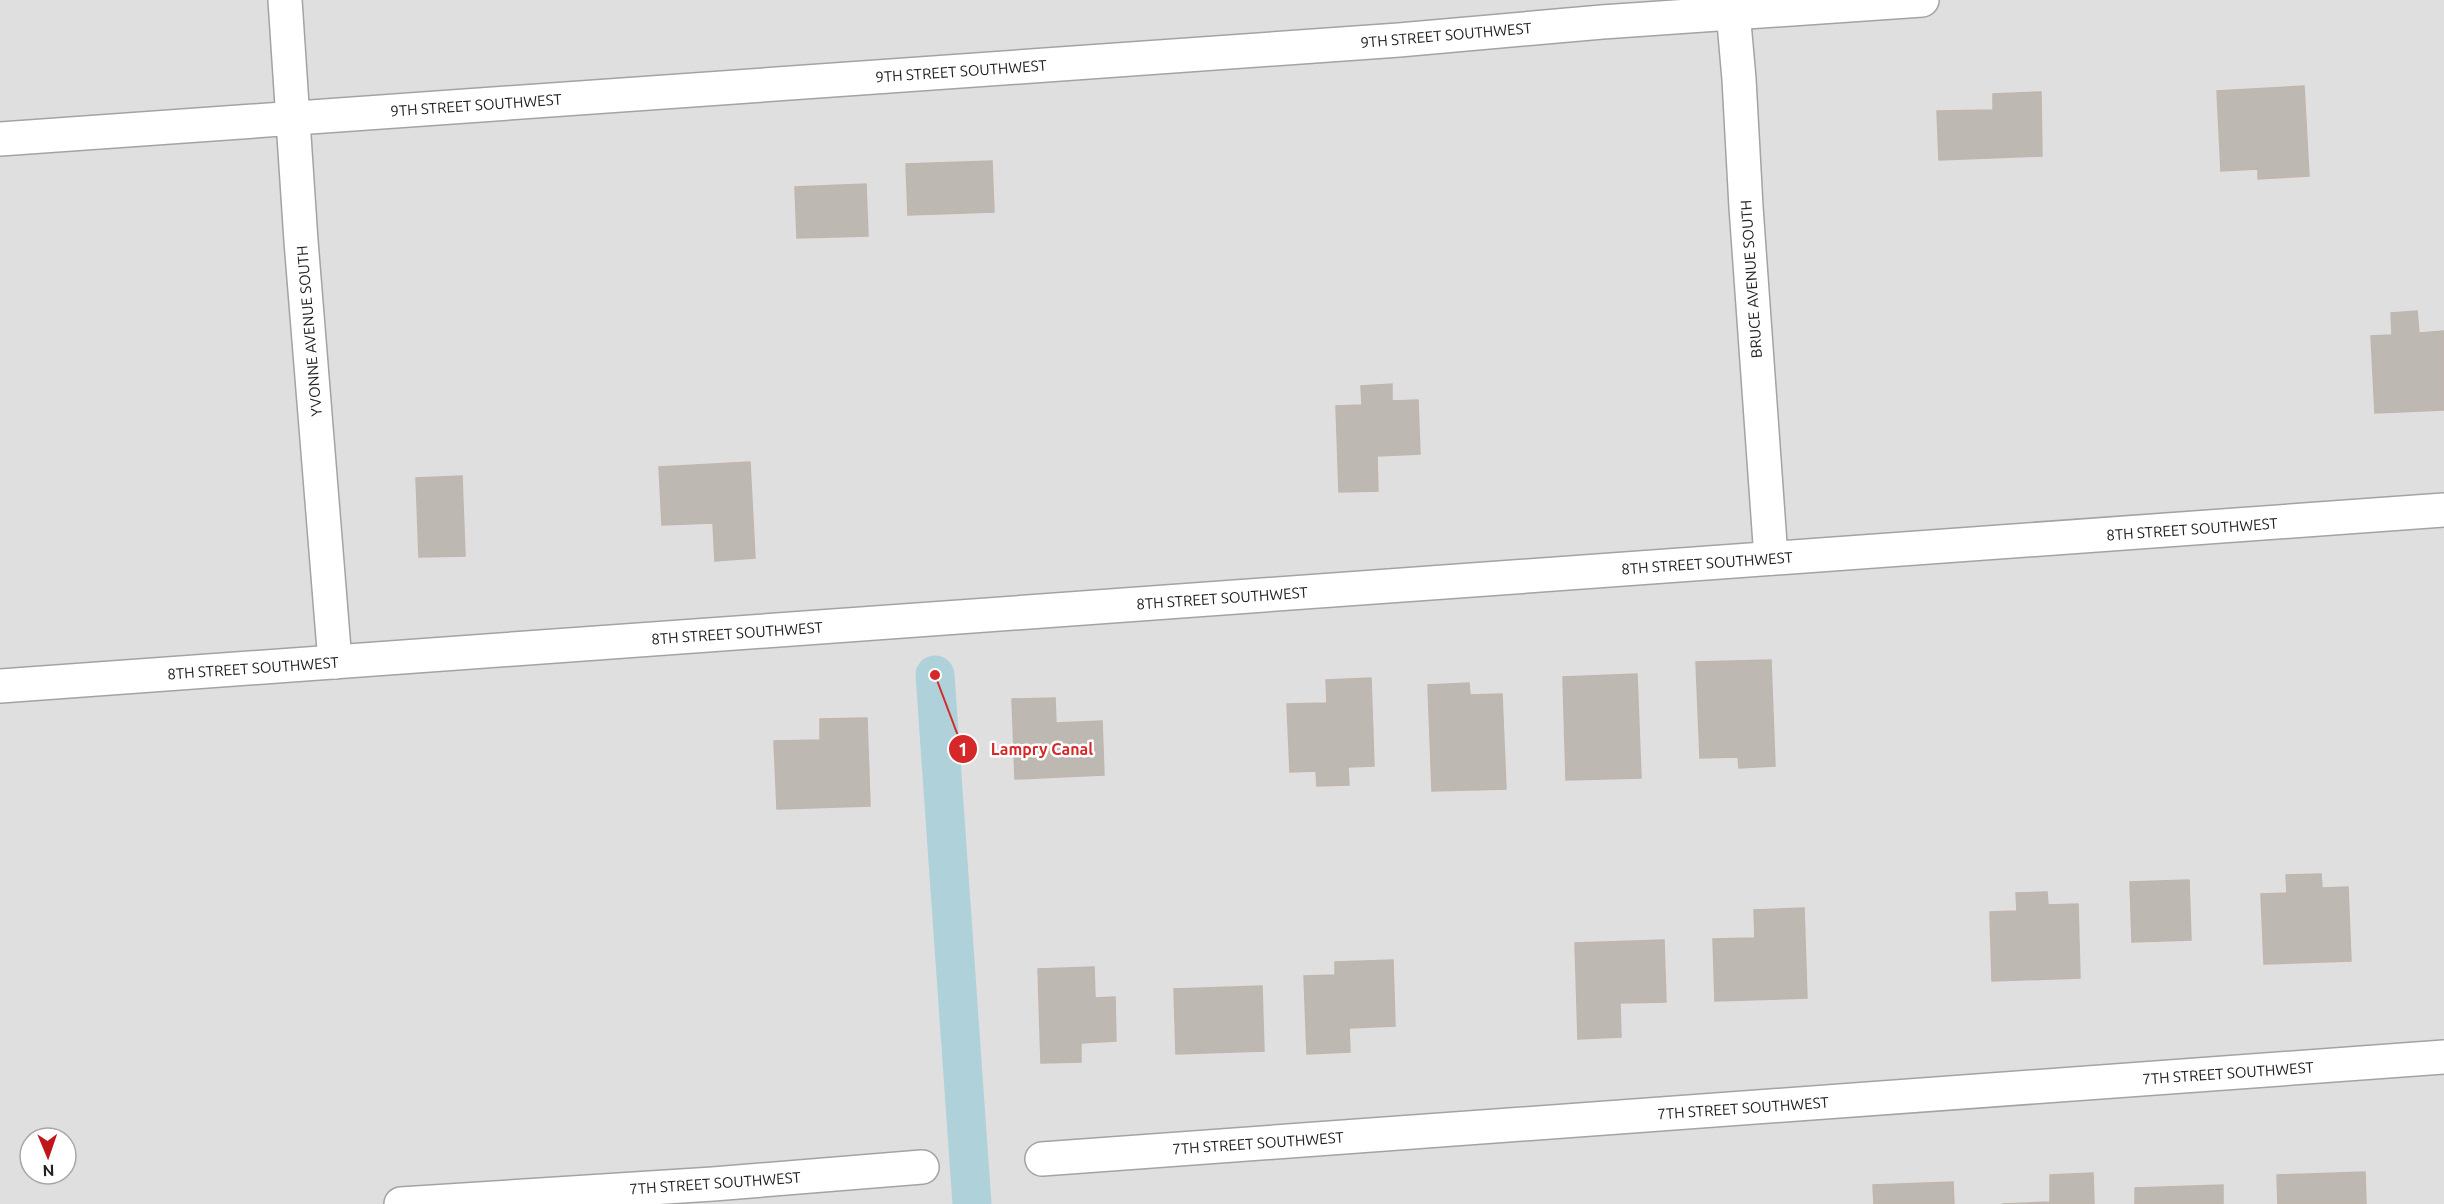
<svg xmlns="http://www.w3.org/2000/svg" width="2444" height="1204" font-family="Ubuntu,sans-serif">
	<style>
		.residential { fill: #e0dfdf; fill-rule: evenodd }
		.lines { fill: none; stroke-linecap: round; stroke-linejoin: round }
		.canal { stroke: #afd2da; stroke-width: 39 }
		.building { fill: #beb8b3; stroke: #c1b6ae; stroke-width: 1.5 }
		.street-casing { stroke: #a3a3a3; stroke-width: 36 }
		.street { stroke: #fff; stroke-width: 33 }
		.labels { text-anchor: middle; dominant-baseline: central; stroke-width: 5; stroke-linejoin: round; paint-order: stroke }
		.street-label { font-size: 15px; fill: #222; stroke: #fff }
		.leader { fill: none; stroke: #d62828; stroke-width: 2 }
		.callout-dot { fill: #d62828; stroke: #fff; stroke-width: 2 }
		.mark-label { font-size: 18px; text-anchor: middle; font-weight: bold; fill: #fff }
		.callout-label { font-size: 16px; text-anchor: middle; font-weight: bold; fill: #d62828; stroke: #fff; stroke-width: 5; stroke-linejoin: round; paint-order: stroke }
	</style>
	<rect width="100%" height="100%" fill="#f1eeea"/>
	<path class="residential" d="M0,0H2444V1204H0ZM30,1138H66V1174H30Z"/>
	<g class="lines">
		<polyline class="canal" points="935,675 972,1204"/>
	</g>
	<g class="building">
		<polygon points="2304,86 2309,176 2258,179 2258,169 2221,171 2217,91"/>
		<polygon points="2041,92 2042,156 1939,160 1937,111 1993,110 1993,94"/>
		<polygon points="992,161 994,212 908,215 906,164"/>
		<polygon points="866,184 868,236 797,238 795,187"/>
		<polygon points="2417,311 2419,333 2444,331 2444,410 2375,413 2371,336 2392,335 2391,313"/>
		<polygon points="1392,384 1392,401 1418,400 1420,454 1377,456 1378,491 1339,492 1336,406 1362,405 1361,386"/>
		<polygon points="750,462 755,558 715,561 713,523 662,525 659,467"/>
		<polygon points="462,476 465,556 419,557 416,478"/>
		<polygon points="1771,660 1775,766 1739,768 1738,757 1700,758 1696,662"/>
		<polygon points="1637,674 1641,778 1566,780 1563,677"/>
		<polygon points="1371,678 1374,766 1348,767 1349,785 1317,786 1316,771 1290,772 1287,704 1327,703 1326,680"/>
		<polygon points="1469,683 1470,695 1502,694 1506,789 1432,791 1428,685"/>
		<polygon points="1055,698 1056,723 1102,721 1104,775 1015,779 1012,699"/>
		<polygon points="867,718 870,806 777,809 774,741 820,740 820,719"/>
		<polygon points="2321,874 2322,888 2348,887 2351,961 2264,964 2261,894 2287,893 2286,875"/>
		<polygon points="2189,880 2191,940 2132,942 2130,882"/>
		<polygon points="2047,892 2048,905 2078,904 2080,978 1992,981 1990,912 2017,911 2016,893"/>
		<polygon points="1804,908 1807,998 1715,1001 1713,939 1755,938 1754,910"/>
		<polygon points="1664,940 1666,1002 1620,1003 1621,1037 1578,1039 1575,943"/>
		<polygon points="1393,960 1395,1026 1349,1028 1350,1052 1307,1054 1304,976 1335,975 1335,962"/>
		<polygon points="1094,967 1095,998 1115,997 1116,1041 1081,1043 1081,1062 1041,1063 1038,969"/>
		<polygon points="1262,986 1264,1051 1176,1054 1174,989"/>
		<polygon points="2365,1172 2366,1204 2278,1204 2277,1175"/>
		<polygon points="2093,1173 2094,1204 2002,1204 2050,1202 2050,1175"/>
		<polygon points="1953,1182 1954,1204 1874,1204 1873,1185"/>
		<polygon points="2223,1185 2223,1204 2135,1204 2135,1188"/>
	</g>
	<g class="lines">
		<g class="street-casing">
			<g id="street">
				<polyline points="285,0 301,241 335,662"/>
				<polyline points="1732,0 1739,79 1746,207 1771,558"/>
				<polyline points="0,139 1399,40 1602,22 1922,0"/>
				<polyline points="0,686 2444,510"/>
				<polyline points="1042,1159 2444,1057"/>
				<polyline points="401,1204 713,1184 922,1167"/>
			</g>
		</g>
		<use href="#street" class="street"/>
	</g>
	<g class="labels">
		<g class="street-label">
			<text transform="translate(1446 35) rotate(-5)">9TH STREET SOUTHWEST</text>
			<text transform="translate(961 71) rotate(-4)">9TH STREET SOUTHWEST</text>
			<text transform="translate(476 105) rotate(-4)">9TH STREET SOUTHWEST</text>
			<text transform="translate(1751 279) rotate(-94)">BRUCE AVENUE SOUTH</text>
			<text transform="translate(309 331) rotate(-95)">YVONNE AVENUE SOUTH</text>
			<text transform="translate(2192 529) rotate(-4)">8TH STREET SOUTHWEST</text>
			<text transform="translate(1707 563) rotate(-4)">8TH STREET SOUTHWEST</text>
			<text transform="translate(1222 598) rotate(-4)">8TH STREET SOUTHWEST</text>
			<text transform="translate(737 633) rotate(-4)">8TH STREET SOUTHWEST</text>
			<text transform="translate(253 668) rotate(-4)">8TH STREET SOUTHWEST</text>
			<text transform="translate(2228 1073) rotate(-4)">7TH STREET SOUTHWEST</text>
			<text transform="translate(1743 1108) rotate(-4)">7TH STREET SOUTHWEST</text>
			<text transform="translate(1258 1143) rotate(-4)">7TH STREET SOUTHWEST</text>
			<text transform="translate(715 1183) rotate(-4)">7TH STREET SOUTHWEST</text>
		</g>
	</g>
	<path class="leader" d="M935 675L963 749"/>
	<g class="callout-dot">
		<circle cx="935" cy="675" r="6"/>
		<circle cx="963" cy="749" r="15"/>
	</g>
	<g class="mark-label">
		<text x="963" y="756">1</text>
	</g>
	<g class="callout-label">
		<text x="1042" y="755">Lampry Canal</text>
	</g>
	<g transform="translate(48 1156) rotate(178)"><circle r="28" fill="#ffffff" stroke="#a7a7a7" stroke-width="1.5"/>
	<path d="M0-4.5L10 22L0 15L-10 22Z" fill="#bf151b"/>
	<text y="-9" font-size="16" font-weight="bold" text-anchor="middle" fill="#222222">N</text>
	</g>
</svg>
